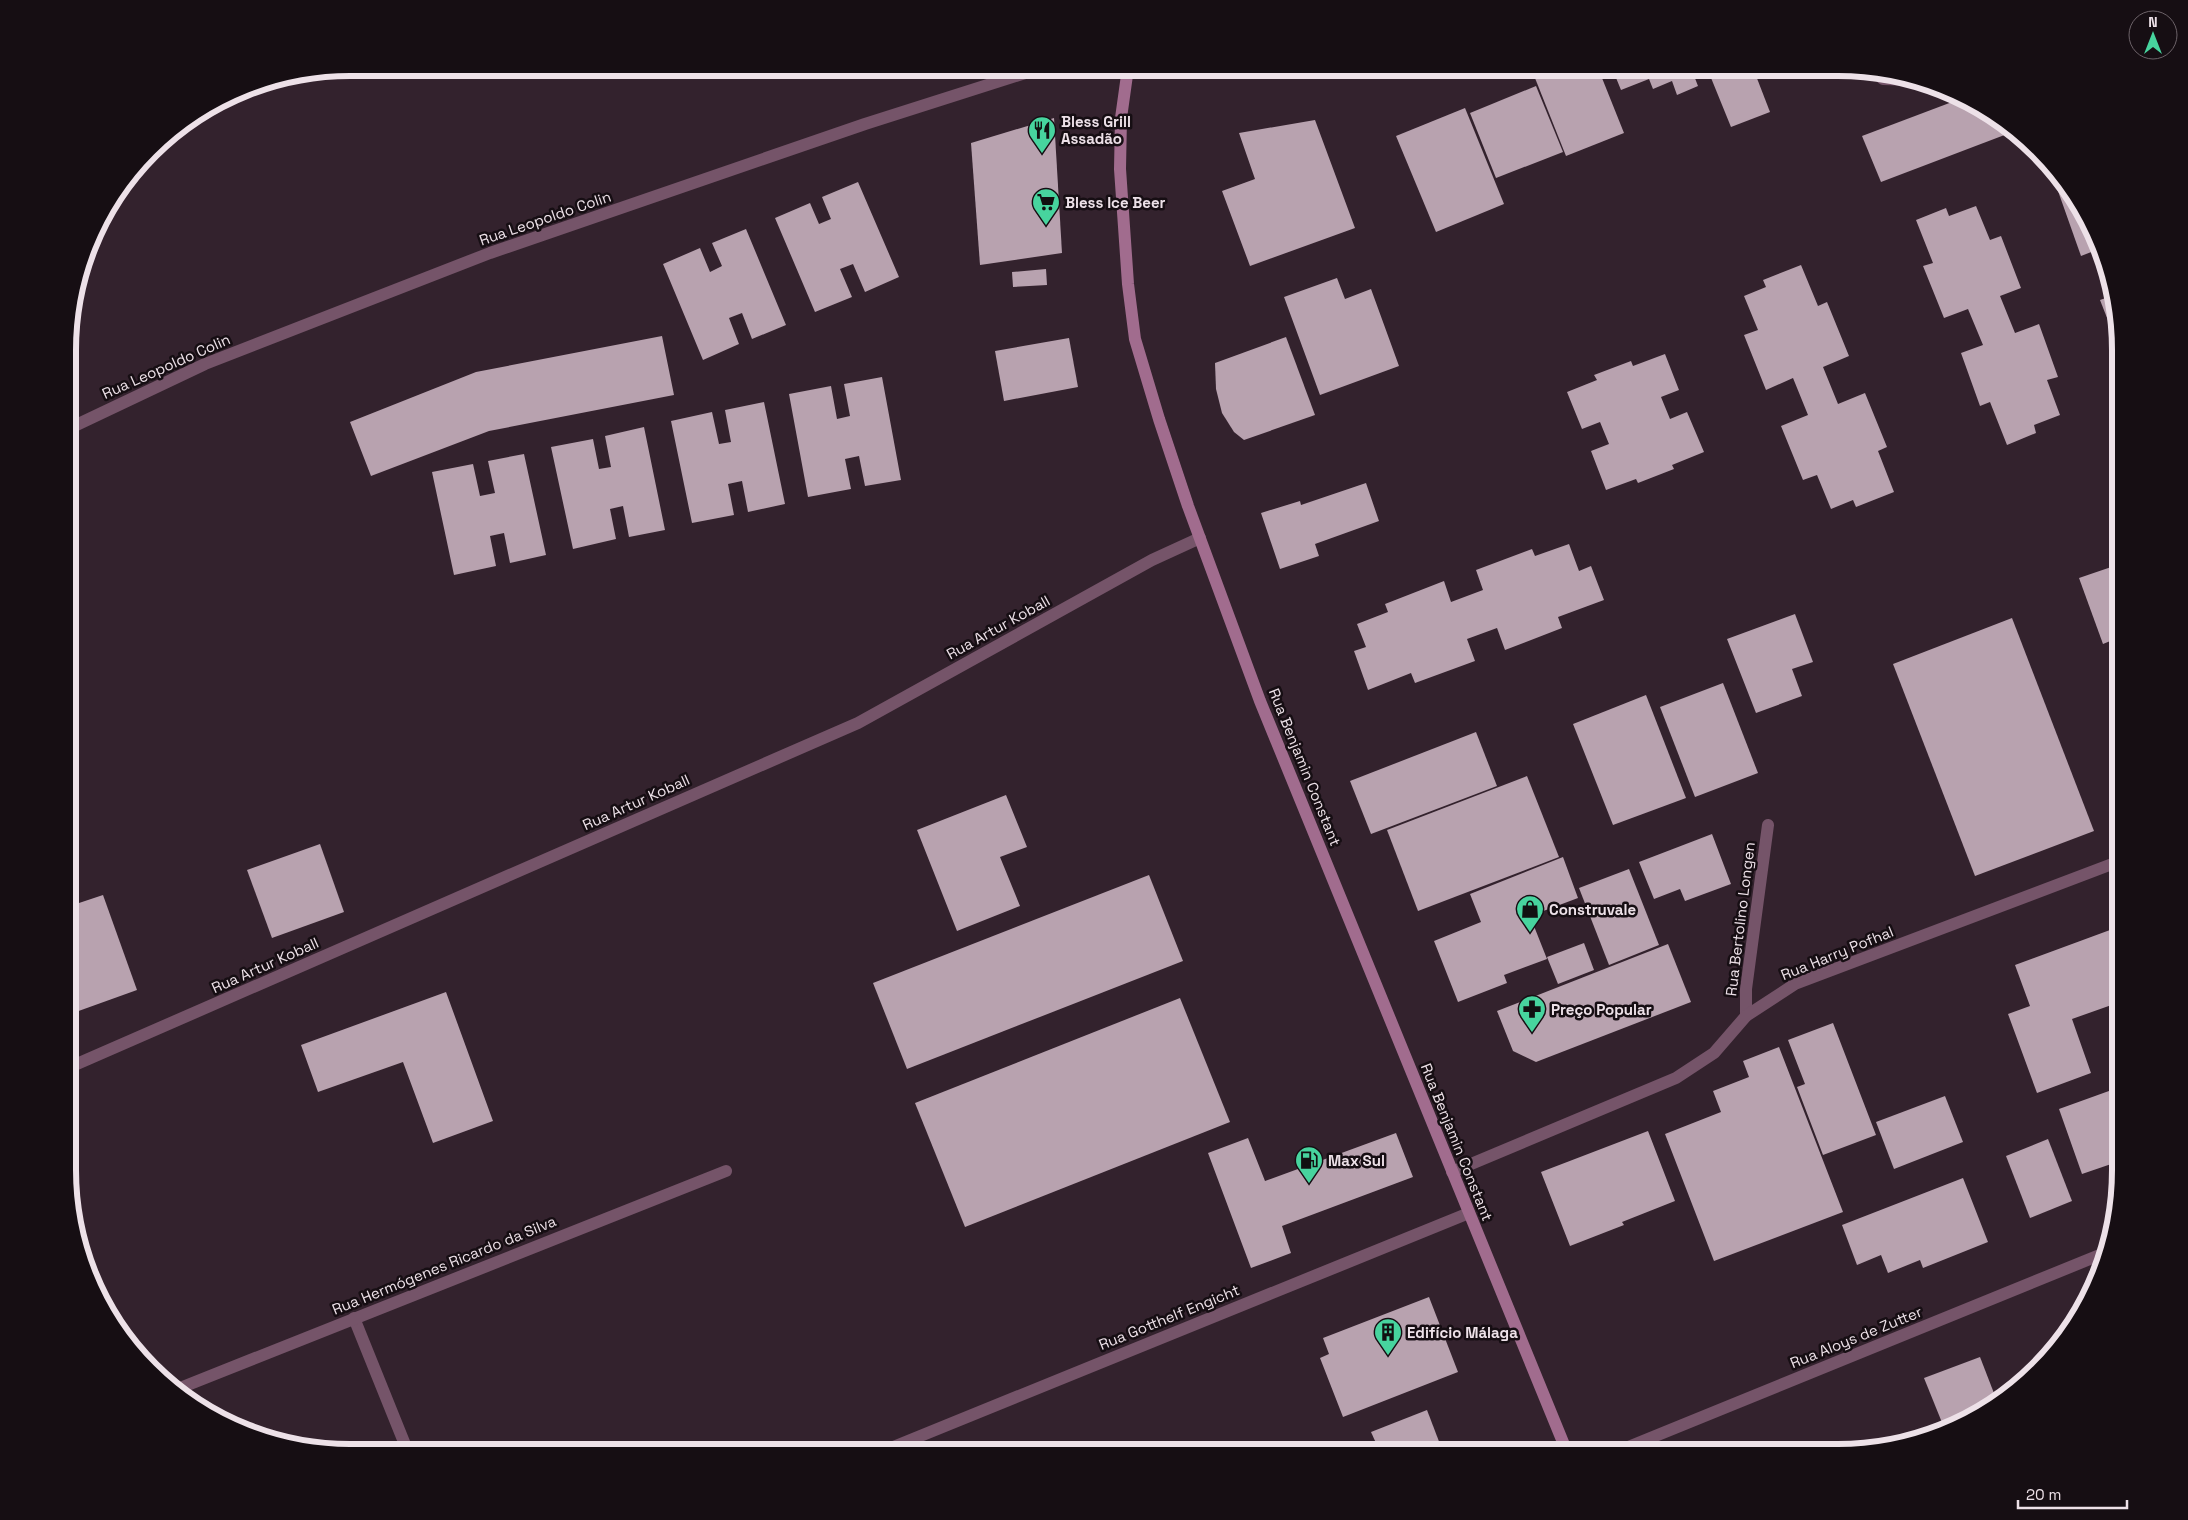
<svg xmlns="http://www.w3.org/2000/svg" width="2188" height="1520" font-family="'Space Grotesk',sans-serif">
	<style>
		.building { fill: #b8a2af }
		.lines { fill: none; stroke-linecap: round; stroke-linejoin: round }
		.minor { stroke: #755469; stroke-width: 12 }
		.secondary { stroke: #a16c8e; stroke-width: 12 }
		.labels { text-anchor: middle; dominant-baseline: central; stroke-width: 5; stroke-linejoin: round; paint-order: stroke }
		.poi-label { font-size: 15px; font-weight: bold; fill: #ede1e8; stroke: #160e13; text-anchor: start }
		.street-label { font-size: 15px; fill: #ede1e8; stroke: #160e13 }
		.rim { fill: none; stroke: #ede1e8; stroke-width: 6 }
	</style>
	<rect width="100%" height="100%" fill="#33222d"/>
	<g class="building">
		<polygon points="1531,68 1598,68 1624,133 1566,156"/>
		<polygon points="1612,68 1691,68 1698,86 1677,95 1672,81 1653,89 1649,79 1621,90"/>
		<polygon points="1707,68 1753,68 1770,112 1731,127"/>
		<polygon points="1536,86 1563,152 1496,178 1470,113"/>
		<polygon points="1960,99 2010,126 2015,131 1881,182 1862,136"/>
		<polygon points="1465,108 1504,204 1436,232 1396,136"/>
		<polygon points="1054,118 1062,253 980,265 971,143"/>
		<polygon points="1315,120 1355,228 1250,266 1222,191 1255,179 1239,133"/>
		<polygon points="2052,174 2083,209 2099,249 2081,256"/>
		<polygon points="858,182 899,277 865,292 853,264 840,269 852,297 815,312 775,218 810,203 819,224 831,219 822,197"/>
		<polygon points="1976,206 1990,240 2001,236 2021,288 2000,296 2015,333 2039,324 2058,377 2047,380 2060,415 2034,425 2036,433 2007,445 1990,402 1980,406 1961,353 1983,345 1968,309 1944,318 1923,266 1933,263 1916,220 1946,208 1949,216"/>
		<polygon points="746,229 786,325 752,339 742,313 729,318 739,344 703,360 663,264 700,248 710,272 722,266 712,243"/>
		<polygon points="1801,265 1818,306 1827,302 1849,356 1823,367 1838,404 1865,393 1887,447 1878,451 1894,492 1856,507 1853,500 1831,509 1817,475 1803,480 1781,426 1808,415 1793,378 1766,390 1744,335 1758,330 1744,296 1766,287 1763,280"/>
		<polygon points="1046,269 1047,285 1013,287 1012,272"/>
		<polygon points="1337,278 1345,299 1371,289 1399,366 1320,395 1284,297"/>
		<polygon points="2114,295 2120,332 2120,351 2100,300"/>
		<polygon points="662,336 674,395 489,431 371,476 350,422 476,372"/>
		<polygon points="1286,337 1315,415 1244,440 1234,432 1222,413 1216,389 1215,363"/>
		<polygon points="1069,338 1078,387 1004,401 995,351"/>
		<polygon points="1665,354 1679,390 1661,397 1670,419 1687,412 1704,452 1672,465 1674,469 1638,483 1636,479 1606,490 1591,451 1609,444 1600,422 1582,429 1567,392 1597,380 1594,375 1631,361 1633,366"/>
		<polygon points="882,377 901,480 865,486 859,456 845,459 851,489 808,497 789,394 831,386 837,419 850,416 844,384"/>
		<polygon points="764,402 785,504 748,512 742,481 728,484 734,515 692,523 671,421 712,412 719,444 731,442 725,410"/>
		<polygon points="644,427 665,530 629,537 623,506 610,509 616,539 573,549 551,447 593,439 599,469 611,467 605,436"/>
		<polygon points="524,454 546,555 510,563 504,533 490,536 496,566 454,575 432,472 473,464 480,496 495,493 488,461"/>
		<polygon points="1366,483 1379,521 1315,544 1319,556 1280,569 1261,513 1300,501 1301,505"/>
		<polygon points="1569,544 1579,571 1591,566 1604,600 1558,617 1562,628 1505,650 1497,628 1467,639 1475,661 1415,683 1411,673 1368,690 1354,651 1366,647 1357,624 1388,612 1385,604 1444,581 1451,602 1483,590 1476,570 1532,549 1535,556"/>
		<polygon points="2120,564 2120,637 2103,644 2079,578"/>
		<polygon points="1795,614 1813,662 1792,669 1802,696 1756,713 1727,639"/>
		<polygon points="2012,618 2094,831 1975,876 1893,664"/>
		<polygon points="1723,683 1758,773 1695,797 1660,707"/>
		<polygon points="1646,695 1686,798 1613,825 1573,724"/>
		<polygon points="1476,732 1497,786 1371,834 1350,781"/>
		<polygon points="1527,776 1559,857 1418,911 1387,830"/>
		<polygon points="1006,795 1027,847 1000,857 1020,906 957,931 917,830"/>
		<polygon points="1712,834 1731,884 1685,901 1680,889 1654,899 1639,862"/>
		<polygon points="320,844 344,912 272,938 247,870"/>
		<polygon points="1563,857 1578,898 1530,916 1547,959 1504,975 1507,983 1458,1002 1434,941 1481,922 1470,894"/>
		<polygon points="1629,869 1659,945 1609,965 1579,888"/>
		<polygon points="1149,875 1183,961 907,1069 873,983"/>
		<polygon points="103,895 137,990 73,1013 70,1004 70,906"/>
		<polygon points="2110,930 2120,957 2120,1002 2072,1019 2091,1073 2037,1093 2008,1014 2030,1006 2015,965"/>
		<polygon points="1584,943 1594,970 1558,984 1547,957"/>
		<polygon points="1668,944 1691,1002 1536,1062 1513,1051 1497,1011"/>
		<polygon points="446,992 493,1121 433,1143 403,1062 318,1092 301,1045"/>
		<polygon points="1180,998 1230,1122 965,1227 915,1103"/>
		<polygon points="1833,1023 1876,1135 1823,1155 1797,1087 1805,1084 1788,1040"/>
		<polygon points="1779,1047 1843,1212 1714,1261 1665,1134 1721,1112 1713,1091 1749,1077 1743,1061"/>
		<polygon points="2120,1087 2120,1161 2082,1174 2059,1109"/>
		<polygon points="1945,1096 1963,1142 1894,1169 1876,1122"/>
		<polygon points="1648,1131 1675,1201 1622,1222 1624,1225 1570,1246 1541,1172"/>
		<polygon points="1396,1133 1413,1177 1282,1226 1291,1253 1251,1268 1208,1153 1248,1138 1265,1181"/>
		<polygon points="2048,1139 2072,1201 2030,1218 2006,1156"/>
		<polygon points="1963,1178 1988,1242 1923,1268 1920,1260 1888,1273 1881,1255 1857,1265 1842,1225"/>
		<polygon points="1429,1297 1458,1372 1343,1417 1320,1358 1329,1354 1323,1338"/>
		<polygon points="1980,1357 1997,1401 1963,1423 1945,1430 1924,1378"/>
		<polygon points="1427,1410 1443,1452 1380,1452 1371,1432"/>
	</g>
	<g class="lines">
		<g class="minor">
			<polyline points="1221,68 1246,70 1270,68"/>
			<polyline points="1875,72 1883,79 1916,80"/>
			<polyline points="70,428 205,364 490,253 865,124 1041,68"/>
			<polyline points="1746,1016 1746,989 1768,825"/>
			<polyline points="70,1067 858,723 1152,560 1200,538"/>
			<polyline points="1452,1172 1676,1078 1714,1053 1746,1016 1795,984 2120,861"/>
			<polyline points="354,1318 408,1452"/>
			<polyline points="175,1390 726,1171"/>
			<polyline points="881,1452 1469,1213"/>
			<polyline points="1616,1452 2107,1252"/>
		</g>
		<polyline class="secondary" points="1128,68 1121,118 1120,169 1128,284 1135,339 1159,419 1188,506 1260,701 1567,1452"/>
	</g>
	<defs>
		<g id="restaurant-pin" transform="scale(1.4375)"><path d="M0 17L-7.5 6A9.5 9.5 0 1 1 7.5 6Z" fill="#47d49e" stroke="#160e13"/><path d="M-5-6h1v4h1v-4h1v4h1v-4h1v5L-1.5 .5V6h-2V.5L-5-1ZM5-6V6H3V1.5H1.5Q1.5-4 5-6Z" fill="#111"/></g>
		<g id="supermarket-pin" transform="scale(1.4375)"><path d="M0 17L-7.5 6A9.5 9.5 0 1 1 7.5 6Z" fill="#47d49e" stroke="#160e13"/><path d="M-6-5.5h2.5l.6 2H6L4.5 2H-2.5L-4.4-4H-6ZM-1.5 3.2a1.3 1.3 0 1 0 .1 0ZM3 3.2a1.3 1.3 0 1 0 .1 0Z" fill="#111"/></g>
		<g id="shop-pin" transform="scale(1.4375)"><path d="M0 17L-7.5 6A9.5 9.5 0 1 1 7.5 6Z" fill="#47d49e" stroke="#160e13"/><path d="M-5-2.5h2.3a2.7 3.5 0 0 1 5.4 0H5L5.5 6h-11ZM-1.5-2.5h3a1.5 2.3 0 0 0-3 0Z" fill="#111"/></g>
		<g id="pharmacy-pin" transform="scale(1.4375)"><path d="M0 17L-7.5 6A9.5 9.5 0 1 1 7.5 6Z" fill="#47d49e" stroke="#160e13"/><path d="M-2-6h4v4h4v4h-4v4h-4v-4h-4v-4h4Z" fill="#111"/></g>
		<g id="fuel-pin" transform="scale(1.4375)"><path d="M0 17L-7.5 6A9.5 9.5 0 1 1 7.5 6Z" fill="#47d49e" stroke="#160e13"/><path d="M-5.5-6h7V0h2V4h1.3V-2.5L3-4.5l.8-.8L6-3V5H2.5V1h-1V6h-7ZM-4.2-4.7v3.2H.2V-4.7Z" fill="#111"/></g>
		<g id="building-pin" transform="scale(1.4375)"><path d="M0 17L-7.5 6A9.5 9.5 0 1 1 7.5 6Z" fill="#47d49e" stroke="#160e13"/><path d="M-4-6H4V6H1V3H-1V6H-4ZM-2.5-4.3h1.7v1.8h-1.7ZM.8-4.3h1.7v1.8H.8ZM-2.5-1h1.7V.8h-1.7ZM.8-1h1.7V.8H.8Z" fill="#111"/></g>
	</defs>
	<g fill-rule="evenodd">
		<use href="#restaurant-pin" x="1042" y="130"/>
		<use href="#supermarket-pin" x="1046" y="202"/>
		<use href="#shop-pin" x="1530" y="909"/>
		<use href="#pharmacy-pin" x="1532" y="1009"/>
		<use href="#fuel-pin" x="1309" y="1160"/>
		<use href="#building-pin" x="1388" y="1332"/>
	</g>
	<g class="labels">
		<g class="poi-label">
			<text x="1061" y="121">Bless Grill<tspan x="1061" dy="17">Assadão</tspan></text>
			<text x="1065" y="202">Bless Ice Beer</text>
			<text x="1549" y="909">Construvale</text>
			<text x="1551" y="1009">Preço Popular</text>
			<text x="1328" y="1160">Max Sul</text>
			<text x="1407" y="1332">Edifício Málaga</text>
		</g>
		<g class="street-label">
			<text transform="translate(545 218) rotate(-19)">Rua Leopoldo Colin</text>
			<text transform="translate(166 366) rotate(-24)">Rua Leopoldo Colin</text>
			<text transform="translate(998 627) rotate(-29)">Rua Artur Koball</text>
			<text transform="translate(1305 767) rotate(68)">Rua Benjamin Constant</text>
			<text transform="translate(636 802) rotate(-24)">Rua Artur Koball</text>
			<text transform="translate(1740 919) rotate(-83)">Rua Bertolino Longen</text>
			<text transform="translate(1837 953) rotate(-22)">Rua Harry Pofhal</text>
			<text transform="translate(265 965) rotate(-24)">Rua Artur Koball</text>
			<text transform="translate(1457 1142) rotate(68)">Rua Benjamin Constant</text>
			<text transform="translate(444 1265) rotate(-22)">Rua Hermógenes Ricardo da Silva</text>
			<text transform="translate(1169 1317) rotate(-22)">Rua Gotthelf Engicht</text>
			<text transform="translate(1856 1337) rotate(-22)">Rua Aloys de Zutter</text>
		</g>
	</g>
	<path d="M0 0H2188V1520H0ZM350 76H1838A274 274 0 0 1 2112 350V1170A274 274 0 0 1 1838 1444H350A274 274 0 0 1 76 1170V350A274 274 0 0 1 350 76Z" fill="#160e13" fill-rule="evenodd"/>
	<path class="rim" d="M350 76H1838A274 274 0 0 1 2112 350V1170A274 274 0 0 1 1838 1444H350A274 274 0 0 1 76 1170V350A274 274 0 0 1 350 76Z"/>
	<g transform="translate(2153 35)"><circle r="24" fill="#160e13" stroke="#6c6268"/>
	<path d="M0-4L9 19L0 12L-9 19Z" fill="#47d49e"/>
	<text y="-8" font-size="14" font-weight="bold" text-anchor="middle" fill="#ede1e8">N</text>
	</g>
	<path d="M2018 1500v8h109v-8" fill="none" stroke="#ede1e8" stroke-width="2.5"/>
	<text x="2026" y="1500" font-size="15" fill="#ede1e8" stroke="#160e13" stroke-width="4" paint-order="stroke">20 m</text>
</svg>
